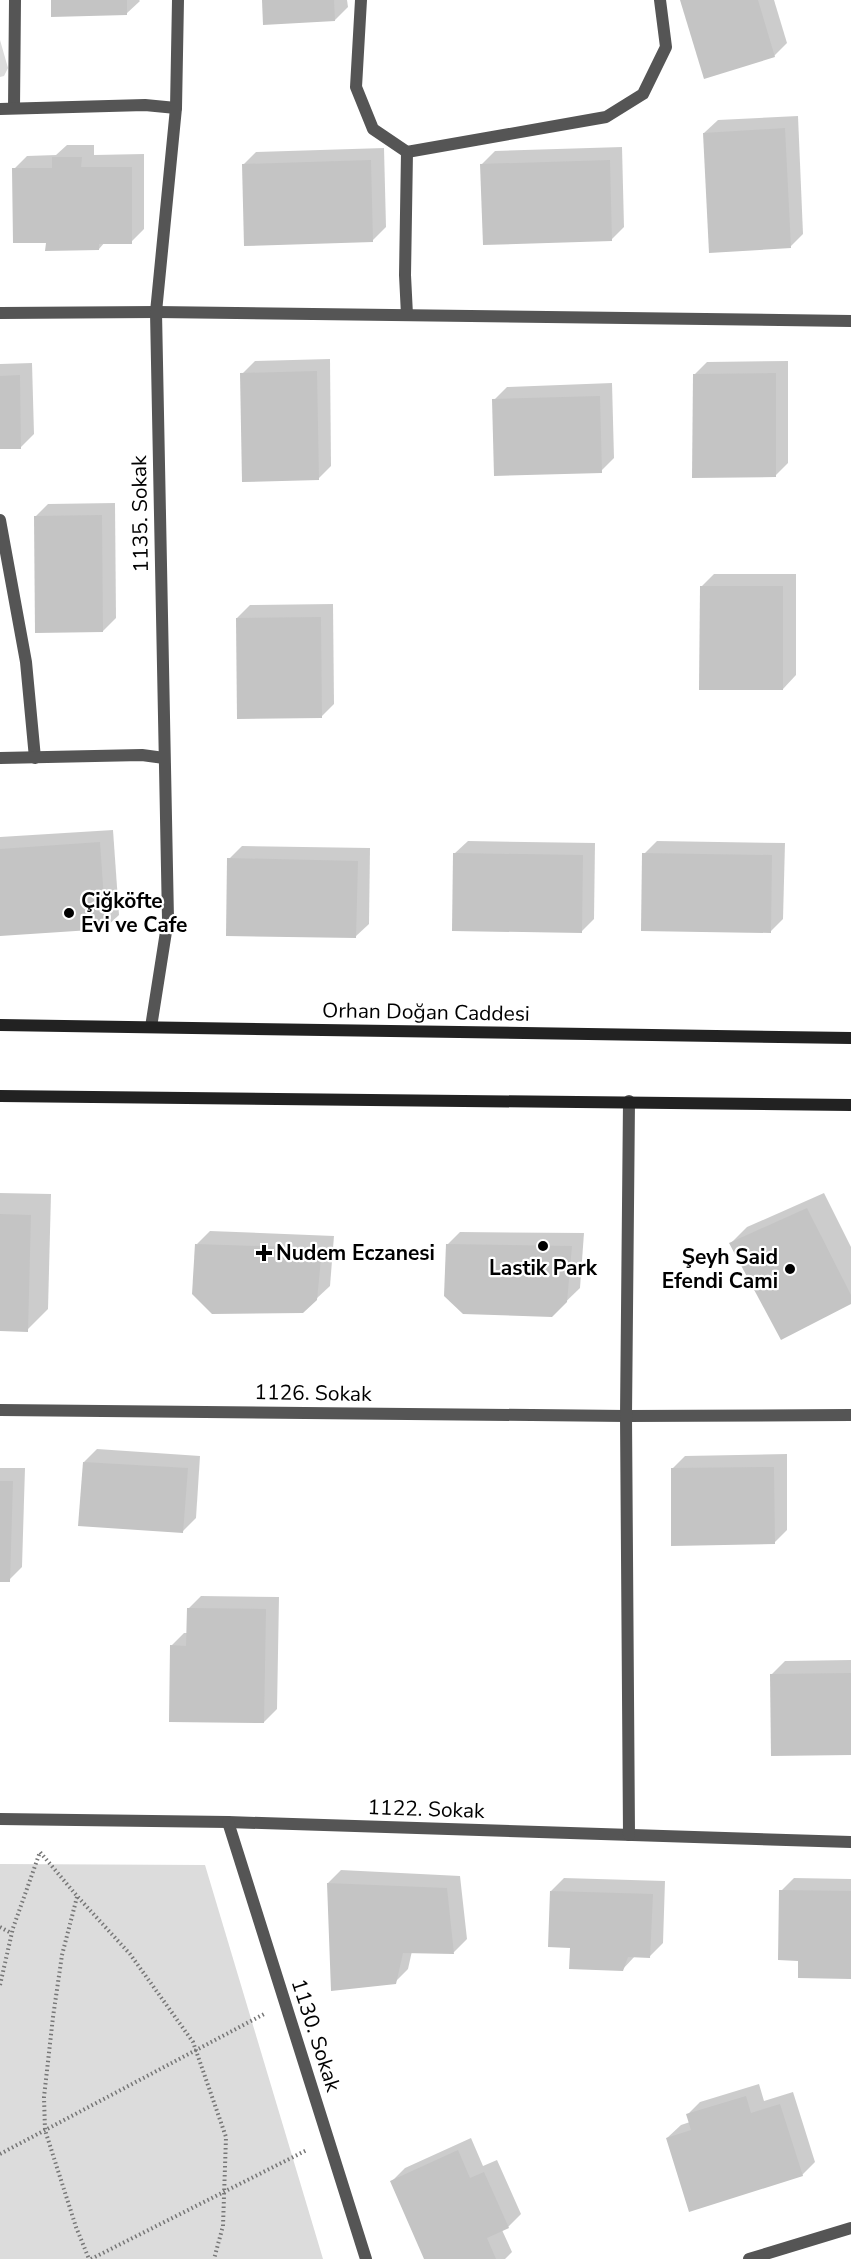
<svg xmlns="http://www.w3.org/2000/svg" width="851" height="2259" font-family="'Nunito Sans',sans-serif">
	<style>
		.green { fill: #dcdcdc }
		.shadow { fill: #0003 }
		.building { fill: #c4c4c4 }
		.lines { fill: none; stroke-linecap: round; stroke-linejoin: round }
		.path { stroke: #777; stroke-width: 4; stroke-dasharray: 1.5 3; stroke-linecap: butt }
		.service { stroke: #555; stroke-width: 12 }
		.minor { stroke: #555; stroke-width: 12 }
		.secondary { stroke: #222; stroke-width: 12 }
		.poi-dot { fill: #000; stroke: #fff; stroke-width: 2 }
		.labels { text-anchor: middle; dominant-baseline: central; stroke-width: 4.5; stroke-linejoin: round; paint-order: stroke }
		.street-label { font-size: 21px; fill: #000; stroke: #fff }
		.poi-label { font-size: 21px; font-weight: bold; fill: #000; stroke: #fff; text-anchor: start }
	</style>
	<rect width="100%" height="100%" fill="#fff"/>
	<g class="green">
		<polygon points="0,40 8,68 4,76 0,77"/>
		<polygon points="0,1864 205,1865 323,2259 0,2259"/>
	</g>
	<g class="shadow">
		<polygon points="53,0 139,0 140,1 126,14"/>
		<polygon points="264,0 347,0 348,7 335,20"/>
		<polygon points="682,0 774,0 787,43 774,56"/>
		<polygon points="798,116 803,234 790,247 704,133 718,120"/>
		<polygon points="67,145 94,145 94,155 144,154 144,229 131,242 105,242 99,249 47,242 14,169 27,156 56,155"/>
		<polygon points="622,147 624,227 611,240 482,164 495,151"/>
		<polygon points="384,148 386,227 373,240 243,165 256,152"/>
		<polygon points="330,359 331,466 318,479 242,374 255,361"/>
		<polygon points="788,361 788,463 775,476 694,375 707,362"/>
		<polygon points="32,363 34,434 21,447 0,448 0,364"/>
		<polygon points="612,383 614,458 601,471 494,400 507,387"/>
		<polygon points="115,503 116,618 103,631 35,517 48,504"/>
		<polygon points="714,574 796,574 796,675 783,689 701,587"/>
		<polygon points="333,604 334,704 321,717 237,618 250,605"/>
		<polygon points="113,830 119,915 105,928 0,935 0,837"/>
		<polygon points="468,841 595,843 594,919 581,932 454,854"/>
		<polygon points="657,841 785,843 783,919 770,932 644,854"/>
		<polygon points="242,846 370,848 369,924 355,937 229,859"/>
		<polygon points="0,1193 51,1194 48,1309 27,1330 0,1330"/>
		<polygon points="824,1193 851,1247 851,1302 731,1243 747,1227"/>
		<polygon points="210,1231 334,1236 330,1286 316,1299 197,1244"/>
		<polygon points="460,1232 584,1233 580,1288 551,1316 447,1245"/>
		<polygon points="97,1449 200,1456 196,1518 183,1531 84,1462"/>
		<polygon points="787,1454 787,1530 774,1543 672,1469 685,1456"/>
		<polygon points="0,1468 25,1468 22,1567 9,1580 0,1580"/>
		<polygon points="201,1596 279,1597 277,1709 264,1722 171,1646 184,1633 188,1633 188,1609"/>
		<polygon points="851,1660 851,1753 772,1674 785,1661"/>
		<polygon points="341,1870 460,1876 467,1939 454,1952 412,1951 408,1969 395,1982 328,1883"/>
		<polygon points="564,1878 665,1881 663,1943 650,1956 635,1956 622,1970 571,1946 551,1891"/>
		<polygon points="794,1878 851,1879 851,1977 800,1960 781,1891"/>
		<polygon points="759,2084 764,2101 793,2092 815,2162 802,2175 667,2138 681,2125 690,2122 687,2115 700,2102"/>
		<polygon points="471,2138 483,2166 497,2160 521,2214 508,2227 502,2230 512,2252 505,2259 426,2259 392,2181 405,2168"/>
	</g>
	<g class="building">
		<polygon points="51,0 127,0 127,15 51,17"/>
		<polygon points="262,0 334,0 335,21 263,25"/>
		<polygon points="680,0 758,0 775,57 704,79"/>
		<polygon points="785,128 791,248 709,253 703,133"/>
		<polygon points="52,157 82,157 81,167 132,167 132,244 99,244 99,250 45,251 46,243 13,243 12,168 52,168"/>
		<polygon points="371,160 373,242 244,246 242,164"/>
		<polygon points="610,160 612,241 483,245 480,164"/>
		<polygon points="317,371 319,480 242,482 240,373"/>
		<polygon points="776,373 776,477 692,478 693,374"/>
		<polygon points="20,375 21,449 0,449 0,376"/>
		<polygon points="600,396 602,473 494,476 492,399"/>
		<polygon points="102,515 103,632 35,633 34,516"/>
		<polygon points="700,586 783,586 783,690 699,690"/>
		<polygon points="321,617 322,718 237,719 236,618"/>
		<polygon points="100,842 106,929 0,936 0,849"/>
		<polygon points="453,853 583,855 582,933 452,931"/>
		<polygon points="642,853 772,855 771,933 641,931"/>
		<polygon points="227,858 358,861 356,938 226,936"/>
		<polygon points="807,1208 851,1295 851,1304 781,1340 729,1243"/>
		<polygon points="0,1214 31,1215 28,1332 0,1331"/>
		<polygon points="195,1244 322,1248 317,1300 303,1313 212,1314 192,1294"/>
		<polygon points="446,1244 572,1246 567,1302 552,1317 463,1314 444,1296"/>
		<polygon points="83,1462 188,1468 183,1533 78,1526"/>
		<polygon points="774,1467 775,1544 671,1546 671,1468"/>
		<polygon points="0,1481 13,1481 10,1582 0,1582"/>
		<polygon points="187,1608 266,1609 264,1723 169,1722 170,1645 186,1646"/>
		<polygon points="851,1673 851,1755 771,1756 770,1674"/>
		<polygon points="327,1883 447,1888 454,1954 403,1953 396,1984 331,1991"/>
		<polygon points="779,1890 851,1891 851,1979 798,1978 798,1961 778,1960"/>
		<polygon points="550,1891 653,1894 650,1958 628,1957 623,1971 569,1969 570,1948 548,1947"/>
		<polygon points="746,2096 751,2113 780,2104 803,2176 689,2212 666,2138 691,2130 686,2114"/>
		<polygon points="458,2150 470,2178 484,2172 509,2228 487,2238 496,2259 424,2259 390,2181"/>
	</g>
	<g class="lines">
		<g class="path">
			<polyline points="77,1897 62,1955 53,2017 44,2097 45,2130 76,2227 89,2259"/>
			<polyline points="0,1927 11,1933"/>
			<polyline points="0,1985 13,1928 40,1852 77,1896 130,1954 193,2042 226,2137 223,2226 214,2259"/>
			<polyline points="0,2154 266,2013"/>
			<polyline points="91,2259 307,2150"/>
		</g>
		<g class="service">
			<polyline points="361,0 356,87 373,129 407,152 606,117 643,94 666,47 660,0"/>
			<polyline points="14,108 15,0"/>
			<polyline points="0,109 145,105 176,108"/>
			<polyline points="407,152 405,275 407,315"/>
			<polyline points="0,520 26,662 35,758"/>
			<polyline points="0,758 142,755 164,758"/>
		</g>
		<g class="minor">
			<polyline points="0,313 156,312 851,321"/>
			<polyline points="151,1027 168,919 156,312 176,108 178,0"/>
			<polyline points="0,1410 626,1416 851,1415"/>
			<polyline points="0,1819 228,1822 851,1842"/>
			<polyline points="228,1822 366,2259"/>
			<polyline points="629,1835 626,1416 629,1101"/>
			<polyline points="749,2259 851,2228"/>
		</g>
		<g class="secondary">
			<polyline points="0,1025 851,1038"/>
			<polyline points="0,1096 851,1105"/>
		</g>
	</g>
	<g class="poi-dot">
		<circle cx="69" cy="913" r="6"/>
		<circle cx="543" cy="1246" r="6"/>
		<path d="M261 1244h6v6h6v6h-6v6h-6v-6h-6v-6h6z"/>
		<circle cx="790" cy="1269" r="6"/>
	</g>
	<g class="labels">
		<g class="street-label">
			<text transform="translate(140 514) rotate(-91)">1135. Sokak</text>
			<text transform="translate(426 1012) rotate(1)">Orhan Doğan Caddesi</text>
			<text transform="translate(313 1393) rotate(1)">1126. Sokak</text>
			<text transform="translate(426 1809) rotate(2)">1122. Sokak</text>
			<text transform="translate(316 2035) rotate(72)">1130. Sokak</text>
		</g>
		<g class="poi-label">
			<text x="81" y="901">Çiğköfte<tspan x="81" dy="24">Evi ve Cafe</tspan></text>
			<text x="276" y="1253">Nudem Eczanesi</text>
			<text x="778" y="1257" text-anchor="end">Şeyh Said<tspan x="778" dy="24">Efendi Cami</tspan></text>
			<text x="543" y="1268" text-anchor="middle">Lastik Park</text>
		</g>
	</g>
</svg>
